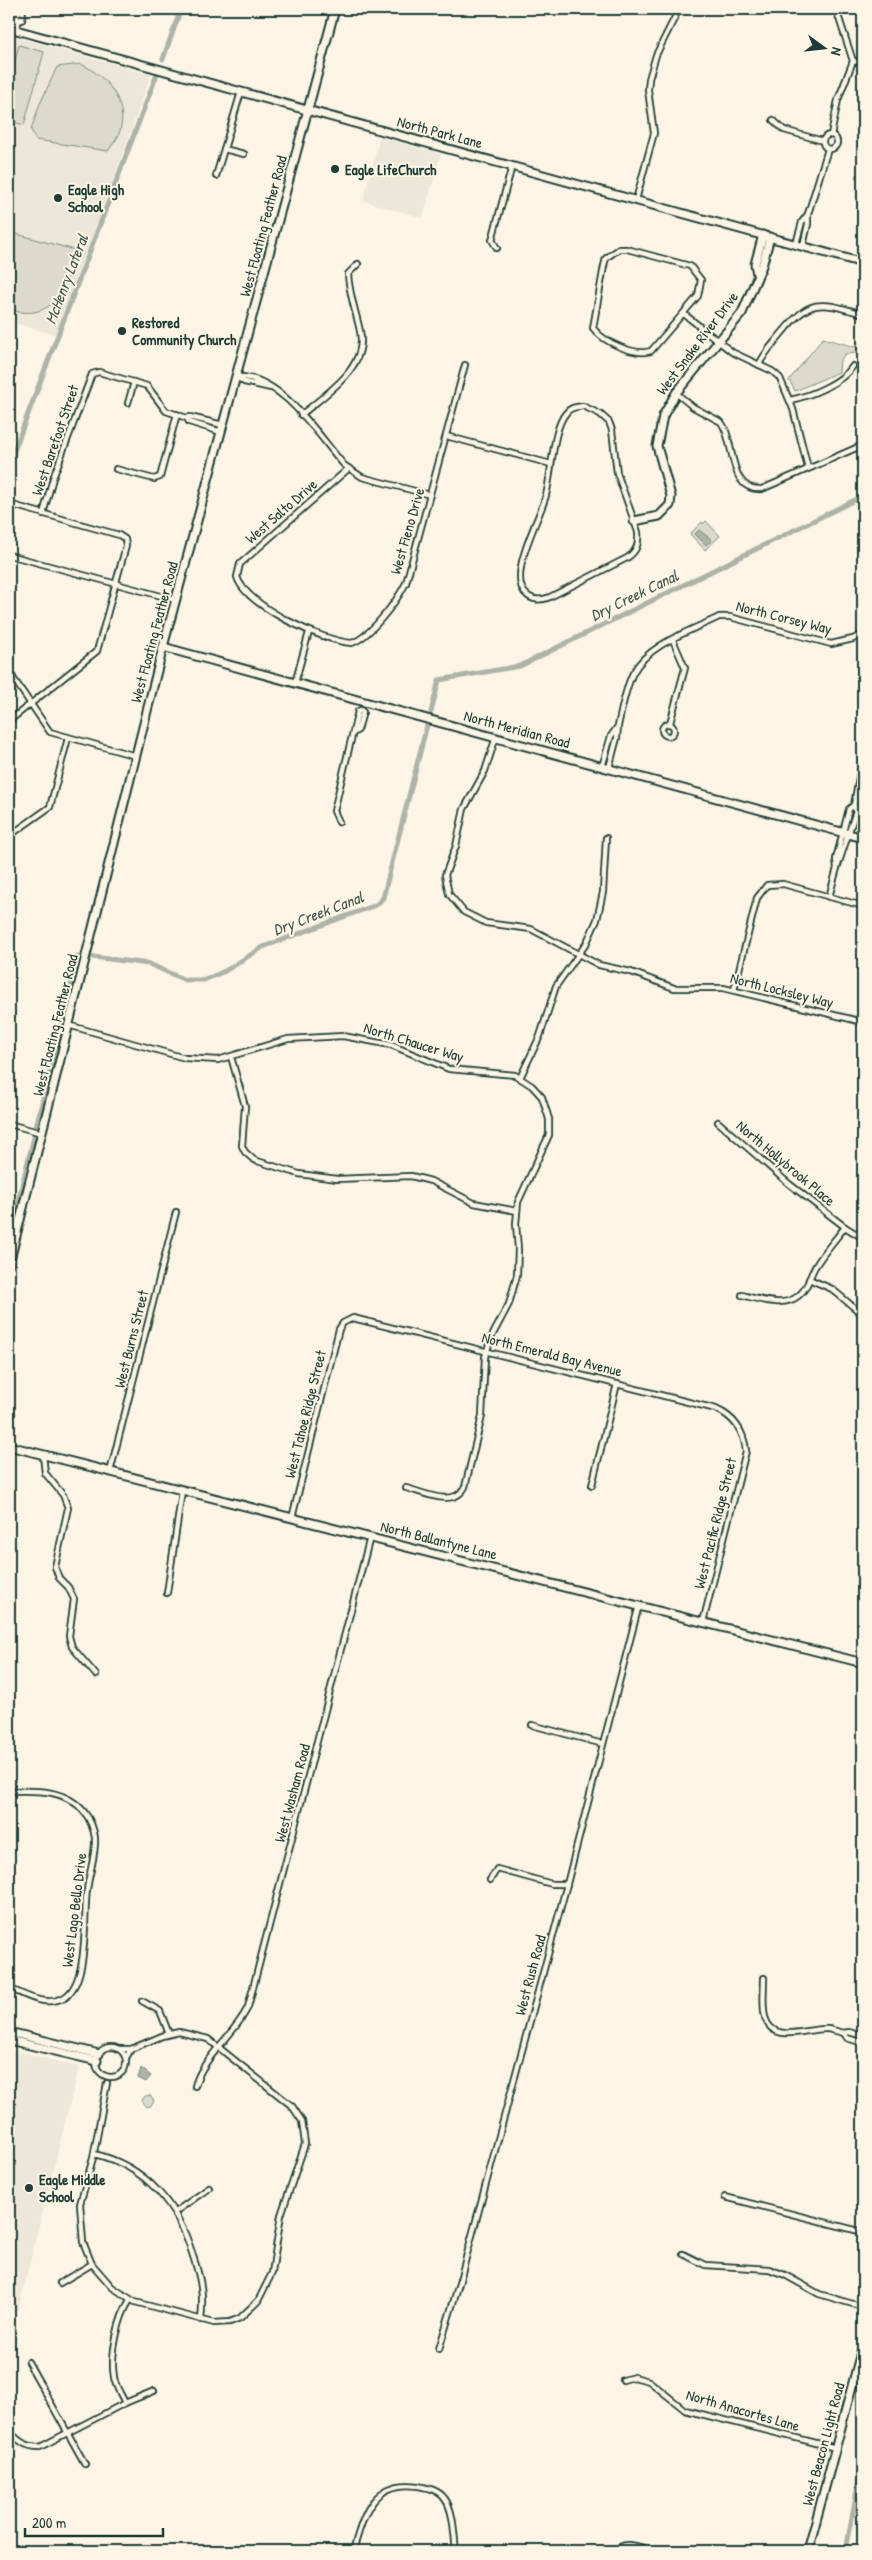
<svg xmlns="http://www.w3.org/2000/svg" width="872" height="2560" font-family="'Patrick Hand',sans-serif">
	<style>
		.built { fill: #ece7d8 }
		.green { fill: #dcdacc; stroke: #7e8c80 }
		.water { fill: #aeb3a7; stroke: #758479 }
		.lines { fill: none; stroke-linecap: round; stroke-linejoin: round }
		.canal { stroke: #aeb3a7; stroke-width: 5 }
		.street-casing { stroke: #1f3d34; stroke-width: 8 }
		.secondary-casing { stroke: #1f3d34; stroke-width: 11 }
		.street { stroke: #fcf5e5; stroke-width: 4.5 }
		.secondary { stroke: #fcf5e5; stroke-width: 7 }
		.poi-dot { fill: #1f3d34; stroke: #fcf5e5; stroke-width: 2 }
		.labels { text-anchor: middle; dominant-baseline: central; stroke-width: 4; stroke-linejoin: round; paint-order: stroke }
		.street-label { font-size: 15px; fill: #1f3d34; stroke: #fcf5e5 }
		.poi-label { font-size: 15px; font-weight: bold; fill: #1f3d34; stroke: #fcf5e5; text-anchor: start }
		.water-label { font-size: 16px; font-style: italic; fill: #435a51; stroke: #fcf5e5 }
	</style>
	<rect width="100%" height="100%" fill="#fcf5e5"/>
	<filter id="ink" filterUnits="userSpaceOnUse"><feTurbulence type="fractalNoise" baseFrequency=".02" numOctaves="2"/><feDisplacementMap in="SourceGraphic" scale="10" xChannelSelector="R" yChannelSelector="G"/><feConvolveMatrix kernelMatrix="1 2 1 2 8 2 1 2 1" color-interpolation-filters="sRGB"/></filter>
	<g filter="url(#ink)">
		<g class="built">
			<polygon points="9,35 151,75 57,335 9,322"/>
			<polygon points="380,137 441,154 423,218 363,201"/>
			<polygon points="9,2049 79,2067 18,2310 9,2308"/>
		</g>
		<g class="green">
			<polygon points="19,45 44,52 24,125 9,121 9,84"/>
			<path d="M81,64C107,76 130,104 119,134C117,140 111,146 108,151L36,140L31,130L39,106L57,67Z"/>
			<path d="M9,232L75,250C67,288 56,322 9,310Z"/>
			<polygon points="823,338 863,349 863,359 857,353 845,354 840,360 839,372 795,391 789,380"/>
			<polygon points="706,521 720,536 705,550 690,534 702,522 703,524"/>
			<circle cx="148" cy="2101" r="5.5"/>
		</g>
		<g class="water">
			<polygon points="699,530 712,540 706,545 695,534"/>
			<polygon points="141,2068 151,2076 146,2082 138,2078"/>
		</g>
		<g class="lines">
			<g class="canal">
				<polyline points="163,59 181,9"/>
				<polyline points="9,464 157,74"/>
				<polyline points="431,712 439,680 520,666 863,496"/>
				<polyline points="93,957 149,964 185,980 204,980 225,971 263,947 376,905 383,898 427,725"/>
				<polyline points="36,1127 78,957 82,957"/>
				<polyline points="9,1238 35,1133"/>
				<polyline points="846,2551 863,2457"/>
			</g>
			<g class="street-casing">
				<g id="street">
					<polyline points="19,20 16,19 19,9"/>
					<polyline points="16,30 19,20 22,20 23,9"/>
					<polyline points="853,61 863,63"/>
					<polyline points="773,120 784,130 823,141"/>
					<circle cx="830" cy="142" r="7"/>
					<polyline points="831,135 838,100 853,61 836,9"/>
					<polyline points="224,149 244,154"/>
					<polyline points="216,176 241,92"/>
					<polyline points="636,200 654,133 648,90 649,79 656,55 679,9"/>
					<polyline points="808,214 828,149"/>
					<polyline points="796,244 802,222 808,214 808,224 803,246"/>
					<polyline points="497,248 492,240 512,166"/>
					<path d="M619,249H627L690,266L701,280L698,296L651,351C634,356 603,342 593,328L604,266L606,258Z"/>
					<polyline points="684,314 732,352 772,371 780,378 793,409 808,468"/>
					<path d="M759,365C764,353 774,343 782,333C811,297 821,302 863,314"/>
					<path d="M271,388L244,382L237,377C280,374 318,435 344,465L362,477L430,495"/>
					<path d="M676,393L693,407L721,422C736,441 727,492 762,489L863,445"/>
					<path d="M790,400C810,396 842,383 853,366"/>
					<polyline points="128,403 134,382"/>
					<path d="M583,406L600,414L609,422L612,430L617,473L638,532C639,544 637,551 627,558L550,597C543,600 535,601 528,596C504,579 541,517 546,495C552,474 552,429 566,413C570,407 577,407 583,406Z"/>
					<path d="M301,415C325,394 368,369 360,331C356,312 349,294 348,274L358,264"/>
					<polyline points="221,432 189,422 187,418 190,417 223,425"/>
					<polyline points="446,436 551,464"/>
					<polyline points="116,469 154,479 160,477 177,414"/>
					<path d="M348,469L240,564L237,577C246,606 322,641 352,643C370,637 397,601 406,583L465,365"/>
					<polyline points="9,504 119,535 125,539 126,546 97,651 9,721"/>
					<polyline points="43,514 53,478 92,374 99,372 147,386 166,411 187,418"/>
					<polyline points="9,555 176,600"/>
					<polyline points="9,672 50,732 136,756"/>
					<polyline points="295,683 309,632"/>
					<polyline points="670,723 685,668 673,640"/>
					<circle cx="668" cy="730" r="6"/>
					<path d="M618,726C622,709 625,689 633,673C648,644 691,631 719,617H730L831,644L853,639L863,634"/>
					<polyline points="496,737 485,771 464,809 456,846 445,875 449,894 464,912 486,923 531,929 599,965 631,972 674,988 723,988 863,1022"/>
					<polyline points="602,767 611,736 618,726 617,738 609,768"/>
					<polyline points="854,805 849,809 836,859 837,868 856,811 854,805 863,755"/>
					<polyline points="339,822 334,811 358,711 361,710 363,712 358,730 355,732"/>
					<polyline points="9,836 50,807 68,738"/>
					<polyline points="829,897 837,868"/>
					<polyline points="734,990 757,898 767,885 783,884 863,906"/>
					<path d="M68,1025L185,1058L218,1060L288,1039L343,1036L391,1045L449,1069L515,1075L532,1086L542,1097L549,1119V1135L518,1202L516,1224L518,1249L517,1275L509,1304L491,1338L485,1357L482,1416L465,1487C454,1508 425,1493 406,1488"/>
					<polyline points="231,1057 245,1106 242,1146 245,1152 254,1160 299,1174 337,1179 411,1176 431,1181 474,1203 517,1211"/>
					<polyline points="520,1078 540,1036 556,986 586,944 597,920 603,892 606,838"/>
					<polyline points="718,1122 788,1183 845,1227 863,1238"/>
					<polyline points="9,1124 42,1133"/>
					<polyline points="809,1279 832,1289 863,1315"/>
					<path d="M742,1295C761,1300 789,1310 803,1291C809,1284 810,1275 815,1267C823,1253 835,1240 845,1227"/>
					<polyline points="43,1455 45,1473 63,1495 68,1508 55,1567 59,1578 68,1587 74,1599 69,1636 72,1647 96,1675"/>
					<polyline points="110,1472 176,1212"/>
					<polyline points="592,1485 617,1384"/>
					<path d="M292,1518L339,1329L343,1323L353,1318L716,1409C734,1417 744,1431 746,1451L703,1622"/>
					<polyline points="167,1593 182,1491"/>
					<polyline points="532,1725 603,1744"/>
					<path d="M9,1791C36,1790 67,1789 85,1813C90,1819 94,1830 95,1838C96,1855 89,1873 87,1890C83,1916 90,1984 63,1998C45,2007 25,1995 9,1988"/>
					<polyline points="490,1880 497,1869 552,1884 567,1884"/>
					<path d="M764,1978C764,1990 762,2005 765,2017C773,2046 808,2027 828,2029C833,2030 839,2032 844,2033"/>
					<polyline points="142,2001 160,2011 169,2034"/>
					<polyline points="863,2036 849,2032 844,2033 847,2038 863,2043"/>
					<circle cx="111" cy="2062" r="15"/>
					<polyline points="119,2049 131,2049 126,2058"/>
					<polyline points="107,2083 93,2158 80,2204 83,2242 92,2264 112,2287 135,2302 214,2323 230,2322 240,2318 258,2301 272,2273 281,2215 305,2144 302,2121 292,2106 208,2039 179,2032 162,2036 131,2049"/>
					<path d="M195,2086C203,2056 235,2035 248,2007L370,1537"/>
					<path d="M94,2154C146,2166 178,2205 193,2256C201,2280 204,2294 201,2320"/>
					<polyline points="725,2197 863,2232"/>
					<polyline points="175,2212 209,2188"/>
					<polyline points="683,2254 705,2265 769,2269 785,2275 819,2294 863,2307"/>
					<polyline points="60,2283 92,2264"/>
					<polyline points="439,2349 460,2280 567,1884 639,1605"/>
					<polyline points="28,2362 85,2464"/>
					<polyline points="854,2378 863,2381"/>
					<polyline points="623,2380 634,2377 649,2381 685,2410 836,2448"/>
					<path d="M125,2403C121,2394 115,2386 114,2377C110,2356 118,2318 130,2300"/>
					<path d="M9,2431C19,2441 25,2447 40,2447L125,2403L154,2391"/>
					<path d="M353,2551C363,2517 372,2479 418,2486C428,2488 439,2490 445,2499C454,2511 454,2536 456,2551"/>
					<path d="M617,2551C623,2539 642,2548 653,2551"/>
				</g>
			</g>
			<g class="secondary-casing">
				<g id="secondary">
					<polyline points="9,28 863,263"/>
					<polyline points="757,274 755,264 763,235"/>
					<polyline points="634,521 659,516 670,505 671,496 657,446 663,416 676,393 742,313 762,266 770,237"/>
					<polyline points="163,647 863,838"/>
					<polyline points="9,1264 163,647 335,9"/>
					<polyline points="9,1446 863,1663"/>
					<polyline points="9,2032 99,2054"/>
					<polyline points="9,2040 97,2061"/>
					<polyline points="808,2551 863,2345"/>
				</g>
			</g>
			<use href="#street" class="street"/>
			<use href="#secondary" class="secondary"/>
		</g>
	</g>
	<g class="poi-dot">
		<circle cx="335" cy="169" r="5"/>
		<circle cx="58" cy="198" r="5"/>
		<circle cx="122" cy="331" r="5"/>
		<circle cx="29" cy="2188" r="5"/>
	</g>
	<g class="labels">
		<g class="street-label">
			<text transform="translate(440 132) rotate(15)">North Park Lane</text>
			<text transform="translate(263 226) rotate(-75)">West Floating Feather Road</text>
			<text transform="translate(697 343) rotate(-53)">West Snake River Drive</text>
			<text transform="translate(55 440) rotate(-71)">West Barefoot Street</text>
			<text transform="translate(281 511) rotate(-41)">West Salto Drive</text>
			<text transform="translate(407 531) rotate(-74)">West Fieno Drive</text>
			<text transform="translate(784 617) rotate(14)">North Corsey Way</text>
			<text transform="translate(154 632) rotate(-75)">West Floating Feather Road</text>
			<text transform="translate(517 729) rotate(15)">North Meridian Road</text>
			<text transform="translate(782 990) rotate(14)">North Locksley Way</text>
			<text transform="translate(55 1025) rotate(-76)">West Floating Feather Road</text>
			<text transform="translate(414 1042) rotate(17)">North Chaucer Way</text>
			<text transform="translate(786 1163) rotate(40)">North Hollybrook Place</text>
			<text transform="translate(131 1339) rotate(-76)">West Burns Street</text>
			<text transform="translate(552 1354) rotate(14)">North Emerald Bay Avenue</text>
			<text transform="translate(305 1414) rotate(-76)">West Tahoe Ridge Street</text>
			<text transform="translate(715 1523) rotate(-76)">West Pacific Ridge Street</text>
			<text transform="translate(439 1540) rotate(14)">North Ballantyne Lane</text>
			<text transform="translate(292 1793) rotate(-75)">West Washam Road</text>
			<text transform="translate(74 1910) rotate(-83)">West Lago Bello Drive</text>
			<text transform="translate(530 1975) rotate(-75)">West Rush Road</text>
			<text transform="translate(743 2410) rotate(16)">North Anacortes Lane</text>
			<text transform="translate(823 2444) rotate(-75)">West Beacon Light Road</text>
		</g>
		<g class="poi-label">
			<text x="345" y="169">Eagle LifeChurch</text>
			<text x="68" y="189">Eagle High<tspan x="68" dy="17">School</tspan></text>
			<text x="132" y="322">Restored<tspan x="132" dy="17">Community Church</tspan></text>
			<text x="39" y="2179">Eagle Middle<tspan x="39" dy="17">School</tspan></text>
		</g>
		<g class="water-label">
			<text transform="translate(66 279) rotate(-69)">McHenry Lateral</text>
			<text transform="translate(634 595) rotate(-26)">Dry Creek Canal</text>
			<text transform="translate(318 913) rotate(-21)">Dry Creek Canal</text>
		</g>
	</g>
	<rect width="872" height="2560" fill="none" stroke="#fcf5e5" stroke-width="30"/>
	<rect x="15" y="15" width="842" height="2530" fill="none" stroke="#1f3d34" stroke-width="2" filter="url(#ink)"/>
	<g transform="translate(824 48) rotate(105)" stroke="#fcf5e5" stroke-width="4" paint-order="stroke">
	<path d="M0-4L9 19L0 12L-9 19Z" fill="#1f3d34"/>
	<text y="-8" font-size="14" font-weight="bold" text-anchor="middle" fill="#1f3d34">N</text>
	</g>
	<path d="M25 2528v8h138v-8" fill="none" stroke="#1f3d34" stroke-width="2.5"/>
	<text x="32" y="2528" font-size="15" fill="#1f3d34" stroke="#fcf5e5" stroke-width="4" paint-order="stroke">200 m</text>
</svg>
